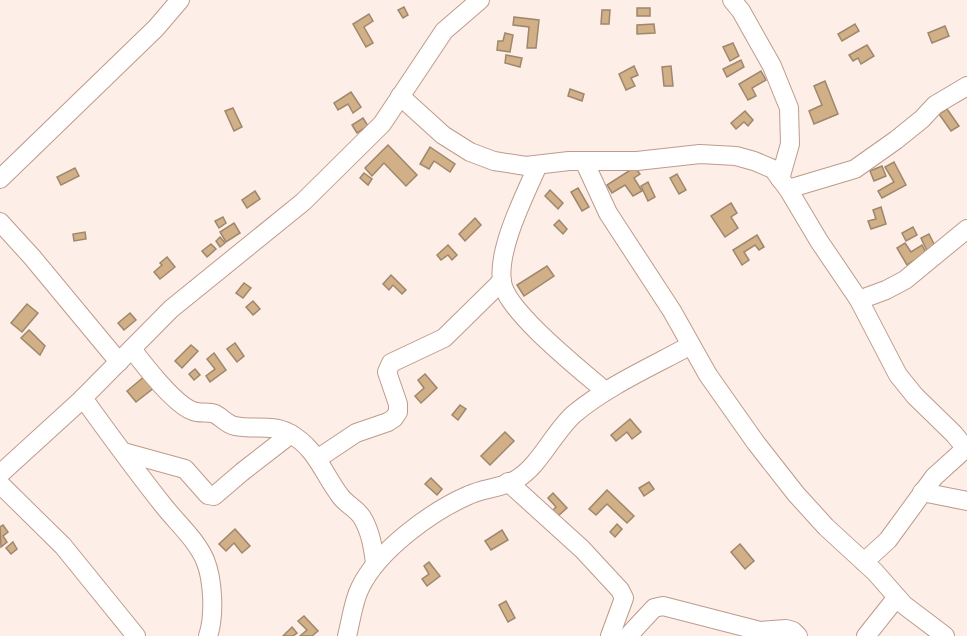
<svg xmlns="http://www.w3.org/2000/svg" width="967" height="636" font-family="'PT Sans',sans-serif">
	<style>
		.building { fill: #d1af87; stroke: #9e876c; stroke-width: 1.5 }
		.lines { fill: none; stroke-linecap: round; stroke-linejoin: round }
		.minor-casing { stroke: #be9b8b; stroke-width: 20 }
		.minor { stroke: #fff; stroke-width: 18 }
	</style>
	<rect width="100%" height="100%" fill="#fdeee7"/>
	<g class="building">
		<polygon points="404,7 408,15 403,18 398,10"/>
		<rect x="637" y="8" width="13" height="8"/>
		<polygon points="602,10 610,10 609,24 601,24"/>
		<polygon points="369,14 373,21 364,27 373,43 366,47 353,24"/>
		<polygon points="514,17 539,20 536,48 527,48 529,27 513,25"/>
		<polygon points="654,24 655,33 637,34 637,25"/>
		<polygon points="855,24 859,31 842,41 838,34"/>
		<polygon points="945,26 949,36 932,43 928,33"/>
		<polygon points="505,33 513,35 510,52 497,50 498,41 503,41"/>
		<polygon points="733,43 739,56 730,61 723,47"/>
		<polygon points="867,45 874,56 861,64 858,58 853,61 849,55"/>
		<polygon points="506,55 522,58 520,67 505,63"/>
		<polygon points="741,60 744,67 727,77 723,69"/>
		<polygon points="634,66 638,75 631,78 635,86 626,90 619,74"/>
		<polygon points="671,66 673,86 664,86 662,67"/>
		<polygon points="761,71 766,80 752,88 756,96 748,100 739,84"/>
		<polygon points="825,81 838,114 814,124 809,111 822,105 814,86"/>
		<polygon points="570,89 584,94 582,101 568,96"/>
		<polygon points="351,92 361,107 353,113 348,104 338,110 334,103"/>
		<polygon points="233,108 242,127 234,131 225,111"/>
		<polygon points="947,109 959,126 951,131 939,114"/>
		<polygon points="745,111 753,120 748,126 744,122 736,129 731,123"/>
		<polygon points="363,118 368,126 357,133 352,125"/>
		<polygon points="388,145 417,175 406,186 384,163 372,176 365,168"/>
		<polygon points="430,147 455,164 450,172 434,161 429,169 420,164"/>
		<polygon points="894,162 906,185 882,198 878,191 894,182 885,167"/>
		<polygon points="882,166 886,176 874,181 870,171"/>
		<polygon points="635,167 640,174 634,178 642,191 633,196 625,185 612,193 607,185"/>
		<polygon points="75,168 79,176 61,185 57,177"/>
		<polygon points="364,173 372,179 368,185 360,178"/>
		<polygon points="677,174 686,190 679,194 670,178"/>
		<polygon points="648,182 655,197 648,201 641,186"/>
		<polygon points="578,188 589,207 582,211 571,192"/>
		<polygon points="550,190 563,203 558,209 545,196"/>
		<polygon points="255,191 260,199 247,208 242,200"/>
		<polygon points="731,203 737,213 731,217 738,228 725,237 711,216"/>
		<polygon points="881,207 886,224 871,229 868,221 876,219 873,210"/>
		<polygon points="223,217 226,223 219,228 215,221"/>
		<polygon points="475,218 481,225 465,241 459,234"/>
		<polygon points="559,220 567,229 563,234 554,225"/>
		<polygon points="234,223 240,233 226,242 220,232"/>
		<polygon points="913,227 917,235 906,241 902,233"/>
		<polygon points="85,232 86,239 74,241 73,234"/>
		<polygon points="929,234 935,246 927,251 921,238"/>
		<polygon points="757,235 764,247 759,250 755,245 744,252 749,260 742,265 733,250"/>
		<polygon points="220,237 225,243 220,247 216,241"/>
		<polygon points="905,243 911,252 922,245 926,253 907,265 897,248"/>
		<polygon points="211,244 216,249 207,257 202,251"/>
		<polygon points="448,245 457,255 452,260 448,255 441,260 437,255"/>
		<polygon points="167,257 175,267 160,279 154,272 162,265 160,263"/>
		<polygon points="547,266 554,276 524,296 517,285"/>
		<polygon points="391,275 406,290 402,294 393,285 389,290 383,284"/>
		<polygon points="244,283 251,288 243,298 236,293"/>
		<polygon points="253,301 260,309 253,315 246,307"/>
		<polygon points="27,304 38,313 22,332 11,323"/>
		<polygon points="130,313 136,320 124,330 118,323"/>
		<polygon points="29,330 45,346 40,355 21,338"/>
		<polygon points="235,343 244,356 237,362 227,349"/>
		<polygon points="191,345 198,351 182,368 175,361"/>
		<polygon points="214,353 226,370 210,382 206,376 215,369 207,359"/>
		<polygon points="195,369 200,375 194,380 189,374"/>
		<polygon points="425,374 437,388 421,403 415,396 424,388 418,380"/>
		<polygon points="146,375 155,387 136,402 127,391"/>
		<polygon points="460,405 466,409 458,420 452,415"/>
		<polygon points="630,419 641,432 632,439 627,432 616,441 611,435"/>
		<polygon points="505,432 514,441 490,465 481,456"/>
		<polygon points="431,478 442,489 437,495 425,484"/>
		<polygon points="649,482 654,489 644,496 639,488"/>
		<polygon points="607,490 634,516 627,523 607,504 596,515 589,509"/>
		<polygon points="553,493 567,508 557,517 552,511 556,507 548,498"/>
		<polygon points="617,524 622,529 615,537 610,532"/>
		<polygon points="3,525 8,532 3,536 7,542 1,547 0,527"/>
		<polygon points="235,529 250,546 242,553 234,543 226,551 219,544"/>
		<polygon points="502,530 508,540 491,550 485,541"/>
		<polygon points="13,542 17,549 11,554 6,548"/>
		<polygon points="740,544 754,561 745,569 731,552"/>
		<polygon points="429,562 440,576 427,586 422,579 429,574 424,566"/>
		<polygon points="506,601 515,618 508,622 499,605"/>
		<polygon points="304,616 318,631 312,636 300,636 307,630 298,621"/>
		<polygon points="292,627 297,633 293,636 283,636"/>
	</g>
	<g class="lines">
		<g class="minor-casing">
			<g id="minor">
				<polyline points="732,0 741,11 772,66 789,108 790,144 780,179"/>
				<polyline points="400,96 443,135 470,152 494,161 526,166 569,161 637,161 700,154 736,156 754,161 773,169 788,189 819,241 859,300 898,375 915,396 954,434 967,450"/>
				<polyline points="584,161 608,213 672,311 708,375 756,443 796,494 826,527 875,572 904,605 945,636"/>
				<path d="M538,165C525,195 497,249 502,282C506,311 581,370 605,391"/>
				<polyline points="0,179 156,28 180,0"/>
				<polyline points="788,189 855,169 896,140 922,119 935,105 967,86"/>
				<polyline points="0,222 32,257 119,362"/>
				<polyline points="859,300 886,290 905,280 967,229"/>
				<path d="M132,349C144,365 175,405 193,411C200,414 208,411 215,414C223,418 226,424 235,426C253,430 272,424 289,433C317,448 323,474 341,497C347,505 358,509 363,519C371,533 373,548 375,563"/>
				<path d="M83,398C109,434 135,470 163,505C176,522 196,539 205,560C213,579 215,616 208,636"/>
				<polyline points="123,452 185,469 208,495 214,496 242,472 291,434"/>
				<polyline points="317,459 356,433 388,422 394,418 398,412 398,404 387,372 391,363 444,338 502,281"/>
				<polyline points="0,474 79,402 171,309 303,202 382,124 444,31 480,0"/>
				<polyline points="508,482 582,549 620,590 624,598 610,636"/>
				<polyline points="0,484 63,546 136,636"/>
				<polyline points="922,492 967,501"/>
				<polyline points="864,562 888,540 934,477 965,449"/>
				<path d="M347,636C351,621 353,602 360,588C378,550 432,511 469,495C484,488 503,488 517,479C540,465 553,433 574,414C609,385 651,367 691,345"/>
				<polyline points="628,636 654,608 663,606 760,631 786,629 793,631 798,636"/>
				<polyline points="866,636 897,597"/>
			</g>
		</g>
		<use href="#minor" class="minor"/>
	</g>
</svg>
